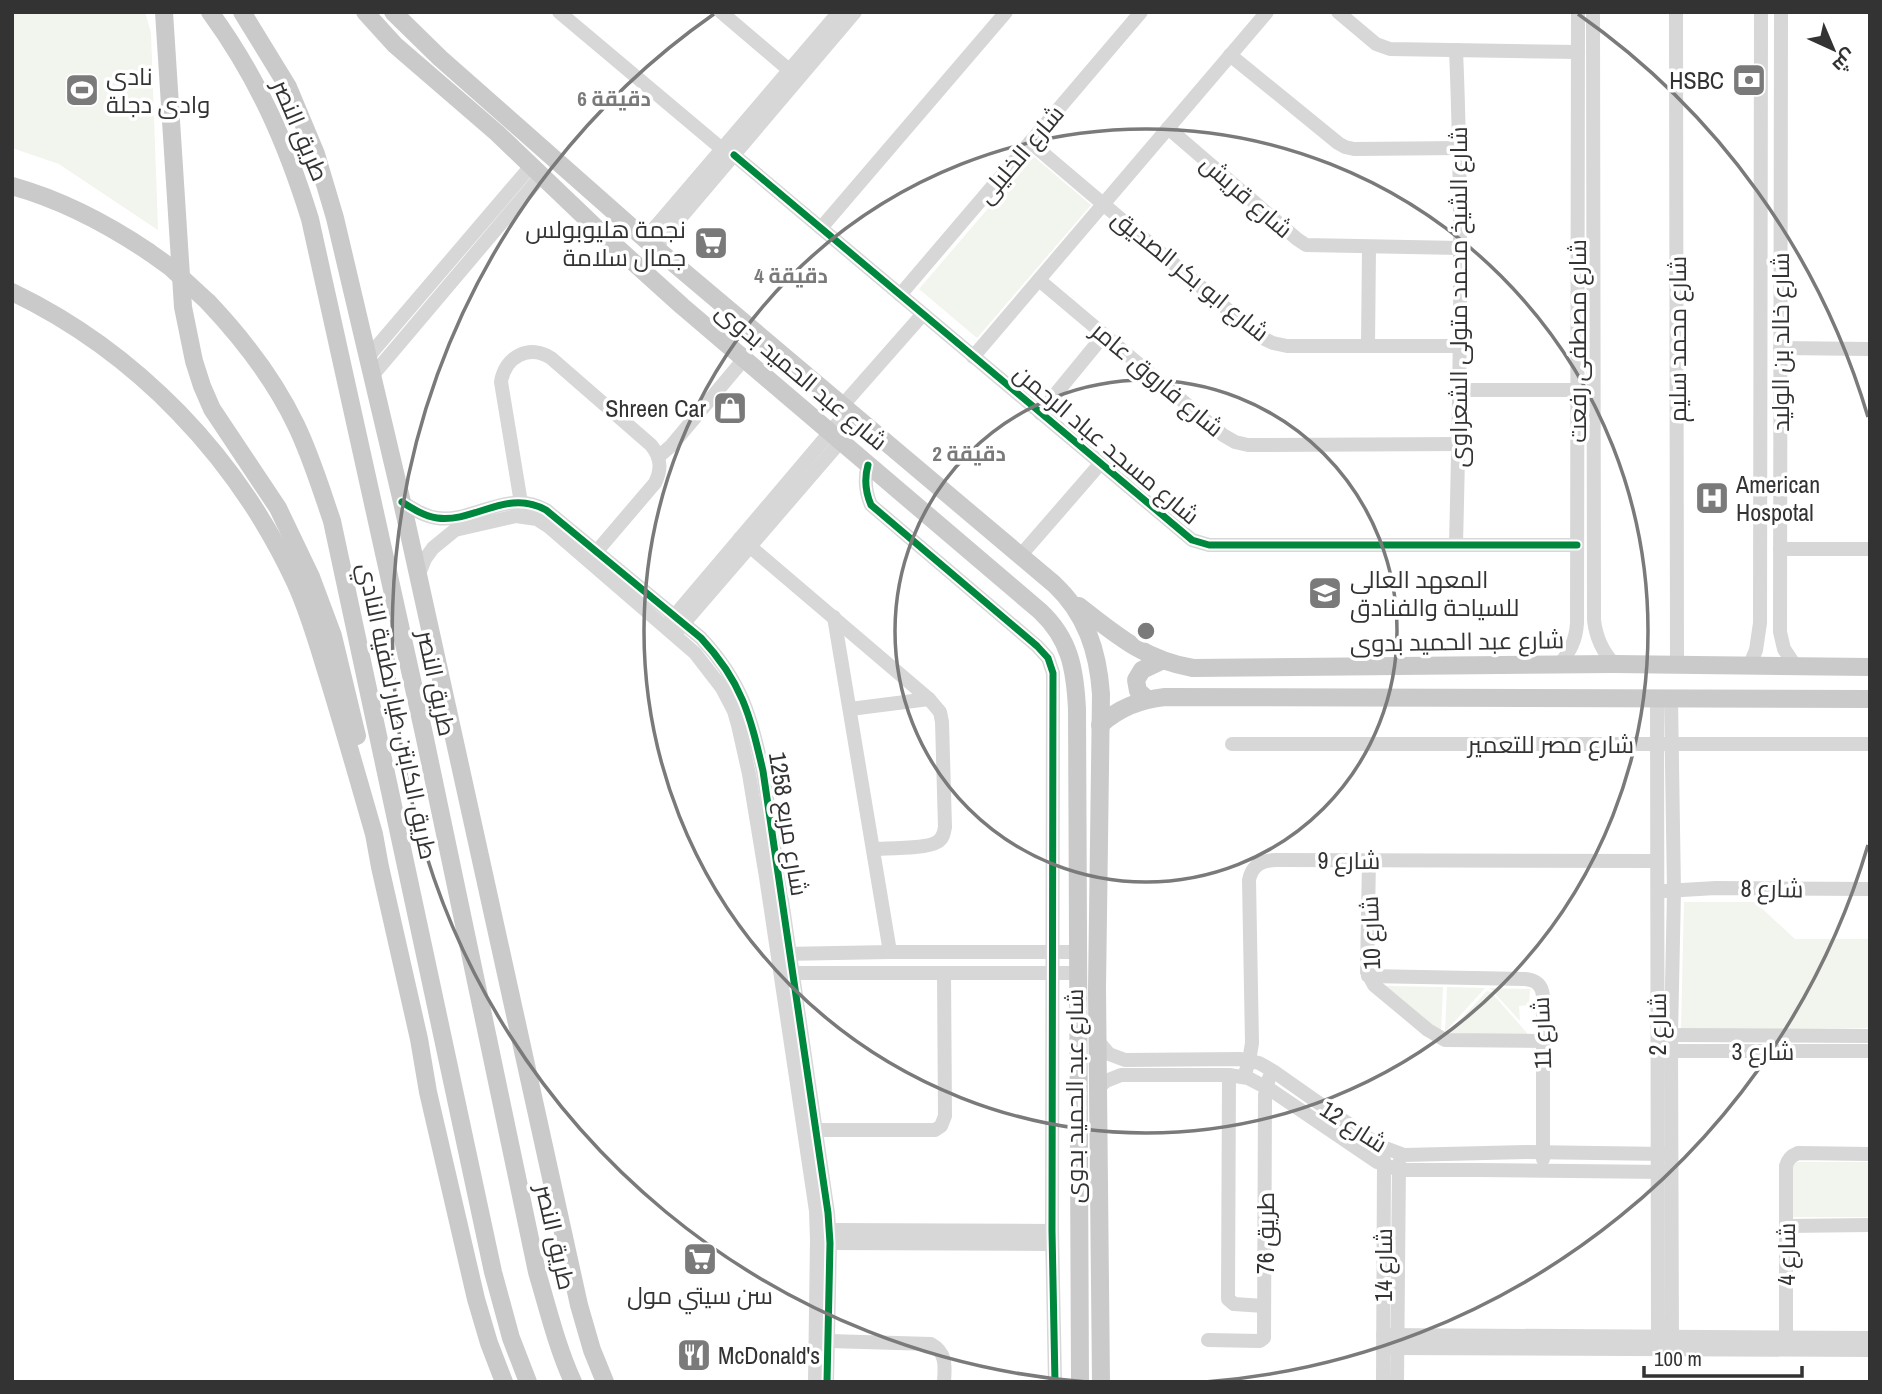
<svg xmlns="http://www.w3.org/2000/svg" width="1882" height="1394" font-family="'Archivo Narrow',Cairo,sans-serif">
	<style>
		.green { fill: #f1f5ed }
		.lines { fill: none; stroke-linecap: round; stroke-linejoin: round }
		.minor { stroke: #d7d7d7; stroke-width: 14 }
		.major { stroke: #cacaca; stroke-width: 18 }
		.major-bridge { stroke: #cacaca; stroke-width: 18 }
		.cycleway-casing { stroke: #fff; stroke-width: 11 }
		.cycleway { stroke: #00873e; stroke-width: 7 }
		.ring { fill: none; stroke: #7a7a7a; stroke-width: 3.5 }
		.labels { text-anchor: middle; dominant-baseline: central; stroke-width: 7; stroke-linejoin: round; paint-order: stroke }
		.poi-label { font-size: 24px; fill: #333; stroke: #fff; text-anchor: start }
		.street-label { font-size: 24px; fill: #333; stroke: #fff }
		.centre { fill: #7a7a7a; stroke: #fff; stroke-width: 3.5 }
		.ring-label { font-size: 21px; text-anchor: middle; font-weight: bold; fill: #7a7a7a; stroke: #fff; stroke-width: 7; stroke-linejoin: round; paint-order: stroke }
	</style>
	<rect width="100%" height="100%" fill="#fff"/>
	<g class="green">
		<polygon points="12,12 145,12 151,33 158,230 59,164 12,148"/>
		<polygon points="1033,156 1091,205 977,338 919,289"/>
		<polygon points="1684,902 1755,902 1795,939 1870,939 1870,1028 1681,1030"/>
		<polygon points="1386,986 1443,987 1441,1032"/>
		<polygon points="1447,987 1485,988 1445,1032"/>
		<polygon points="1490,988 1530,989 1529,1005 1519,1006 1520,1021"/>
		<polygon points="1487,991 1491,992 1527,1033 1527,1036 1452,1034 1449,1032"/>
		<polygon points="1793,1162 1870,1162 1870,1217 1792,1217"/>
	</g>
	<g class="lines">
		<g class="minor">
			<polyline points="559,12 722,149"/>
			<polyline points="721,12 795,75"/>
			<polyline points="1338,12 1376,44 1390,49 1578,52"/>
			<path d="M1593,12L1594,620C1596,638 1602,651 1614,664"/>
			<polyline points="1676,12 1677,666"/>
			<polyline points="1781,12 1780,632 1784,649 1796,667"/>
			<polyline points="1230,55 1338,143 1345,147 1354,149 1460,148"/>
			<polyline points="1168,128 1297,239 1306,245 1460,248"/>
			<polyline points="1030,142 1260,337 1273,343 1287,346 1460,346"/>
			<polyline points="734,155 1192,540 1209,545 1577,545"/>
			<polyline points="821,228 1006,12"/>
			<polyline points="645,239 839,12"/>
			<polyline points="655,248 855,12"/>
			<polyline points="1039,280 1223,435 1235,442 1248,445 1459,444"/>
			<polyline points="900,295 1141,12"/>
			<polyline points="1368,346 1369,247"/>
			<polyline points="1780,348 1870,349"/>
			<polyline points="368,357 531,166"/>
			<polyline points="973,357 1267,12"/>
			<polyline points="372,376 541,176"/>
			<polyline points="1460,390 1577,390"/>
			<polyline points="842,406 923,314"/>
			<polyline points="1040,413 1104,335"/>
			<polyline points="658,457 671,446 744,359"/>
			<path d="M868,465C864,479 865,491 871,505L1037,646L1048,658L1053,673L1052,1231L1055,1382"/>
			<path d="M402,502C413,509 424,516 437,518C475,523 507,488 546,510L701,638C742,682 750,715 763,771L828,1213L830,1243L827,1382"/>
			<path d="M522,509L501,382C505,356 530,344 551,358L651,445C661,457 662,469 655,483L597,551"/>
			<path d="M740,538L929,699L940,712L942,722L945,827C944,833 943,839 937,842C927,849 887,848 873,849"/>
			<path d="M1456,545C1460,380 1463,215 1456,50"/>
			<polyline points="1780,549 1870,549"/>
			<polyline points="1021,555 1100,464"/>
			<polyline points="418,576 425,559 433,548 455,530 516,516 537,519 548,526 695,653 722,688 734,711 738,725 749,774 766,877 816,1211 817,1240 815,1382"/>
			<polyline points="834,617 890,952"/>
			<polyline points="670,621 848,411"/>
			<polyline points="678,630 859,420"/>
			<path d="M1559,665C1570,652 1576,640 1577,623L1578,12"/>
			<polyline points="1749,667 1756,650 1760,623 1761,12"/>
			<polyline points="1657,698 1658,1349"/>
			<polyline points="1671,699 1674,891 1671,1035 1672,1349"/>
			<polyline points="850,709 929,699"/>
			<polyline points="1232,744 1870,744"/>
			<polyline points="1369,860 1367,972 1374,985 1428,1030 1445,1040 1544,1041"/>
			<polyline points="1665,891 1716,888 1870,889"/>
			<polyline points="783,954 890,952 1079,952"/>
			<polyline points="786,973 1079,973"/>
			<path d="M1368,976L1525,979C1536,980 1542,985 1543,996V1159"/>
			<polyline points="1665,1035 1870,1036"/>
			<polyline points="1098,1041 1109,1054 1125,1060 1241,1059 1259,1063 1273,1071 1380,1146 1404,1155 1527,1152 1666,1154"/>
			<polyline points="1662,1051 1870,1051"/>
			<polyline points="1229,1075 1228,1299 1234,1304 1264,1306"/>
			<path d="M1244,1077L1249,1061L1252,1043L1249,880C1252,865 1262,860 1276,860L1657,861"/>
			<polyline points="1098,1088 1106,1081 1121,1075 1229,1075 1248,1078 1271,1090 1377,1162 1399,1170 1479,1170 1664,1172"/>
			<polyline points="817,1130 935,1130 941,1126 945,1116 944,973"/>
			<polyline points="1786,1226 1870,1225"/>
			<polyline points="829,1230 1052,1231"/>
			<polyline points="830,1243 1052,1244"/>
			<polyline points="1383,1335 1870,1338"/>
			<path d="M1786,1337V1166C1788,1159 1791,1156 1798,1153L1870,1154"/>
			<polyline points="1208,1340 1260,1341 1264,1338 1265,1095 1269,1078"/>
			<path d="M829,1341L931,1344C947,1353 945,1366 944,1382"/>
			<polyline points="1383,1348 1870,1350"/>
			<polyline points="1383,1382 1384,1160"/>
			<polyline points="1397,1382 1399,1163"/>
		</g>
		<g class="major">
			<polyline points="164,12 183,307 194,361 202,386 212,409 278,508 311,577 333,636 357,736"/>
			<path d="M210,12C258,78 286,142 310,219L424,734L537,1272C548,1309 557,1347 573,1382"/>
			<polyline points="242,12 288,87 316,154 335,218 402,502 579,1305 592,1350 605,1382"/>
			<path d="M365,12L395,45L497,133L611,242L682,306L1040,611C1070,639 1075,669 1077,709L1080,1382"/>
			<path d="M393,12L440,58L645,239L1054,584C1086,614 1098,651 1101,694L1097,989L1101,1382"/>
			<path d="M12,186C62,200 106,223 149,252"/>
			<path d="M12,292C137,352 237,457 295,582C309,612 318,645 328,677C344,729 359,782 374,834L380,867L419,1039L428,1092L476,1299L489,1343L504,1382"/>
			<path d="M208,302C243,339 274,379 296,425C311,456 321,489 332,521L493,1272L511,1338L528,1382"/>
			<path d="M1079,606C1116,635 1145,660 1193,668L1614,664L1870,667"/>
			<polyline points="1147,699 1138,691 1136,680 1142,670 1161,661"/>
			<path d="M1100,725C1119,708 1139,700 1165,697L1870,699"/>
		</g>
		<polyline class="major-bridge" points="149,252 170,267 208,302"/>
		<g class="cycleway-casing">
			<g id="cycleway">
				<polyline points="734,155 1192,540 1209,545 1577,545"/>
				<path d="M868,465C864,479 865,491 871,505L1037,646L1048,658L1053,673L1052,1231L1055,1382"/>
				<path d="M402,502C413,509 424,516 437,518C475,523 507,488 546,510L701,638C742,682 750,715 763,771L828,1213L830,1243L827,1382"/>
			</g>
		</g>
		<use href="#cycleway" class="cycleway"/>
	</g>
	<g class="ring">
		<circle cx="1146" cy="631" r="251"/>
		<circle cx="1146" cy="631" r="502"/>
		<path d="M1868 845A753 753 0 0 1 1205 1382M1087 1382A753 753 0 0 1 714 14M1578 14A753 753 0 0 1 1868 417"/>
	</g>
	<defs>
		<g id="bank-square" transform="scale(1.75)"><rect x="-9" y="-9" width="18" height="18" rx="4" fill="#7a7a7a" stroke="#fff"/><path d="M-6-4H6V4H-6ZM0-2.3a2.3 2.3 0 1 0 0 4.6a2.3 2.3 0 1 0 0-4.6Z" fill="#fff"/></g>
		<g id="stadium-square" transform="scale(1.75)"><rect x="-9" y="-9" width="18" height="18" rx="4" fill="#7a7a7a" stroke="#fff"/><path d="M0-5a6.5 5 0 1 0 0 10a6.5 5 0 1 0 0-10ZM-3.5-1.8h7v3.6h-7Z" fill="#fff"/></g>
		<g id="supermarket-square" transform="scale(1.75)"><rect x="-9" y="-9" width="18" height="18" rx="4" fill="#7a7a7a" stroke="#fff"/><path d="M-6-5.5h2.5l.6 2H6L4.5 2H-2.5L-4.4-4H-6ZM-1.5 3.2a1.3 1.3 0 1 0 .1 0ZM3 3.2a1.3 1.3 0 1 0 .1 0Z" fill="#fff"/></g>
		<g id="shop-square" transform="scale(1.75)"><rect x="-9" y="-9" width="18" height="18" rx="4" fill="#7a7a7a" stroke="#fff"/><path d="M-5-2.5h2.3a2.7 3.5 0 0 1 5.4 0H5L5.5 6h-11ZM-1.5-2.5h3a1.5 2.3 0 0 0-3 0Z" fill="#fff"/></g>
		<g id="hospital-square" transform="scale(1.75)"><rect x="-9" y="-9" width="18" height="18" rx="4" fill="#7a7a7a" stroke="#fff"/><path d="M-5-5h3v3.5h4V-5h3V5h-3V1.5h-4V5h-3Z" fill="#fff"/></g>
		<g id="university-square" transform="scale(1.75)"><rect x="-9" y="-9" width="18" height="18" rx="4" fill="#7a7a7a" stroke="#fff"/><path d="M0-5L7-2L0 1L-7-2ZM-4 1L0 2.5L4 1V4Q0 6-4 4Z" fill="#fff"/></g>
		<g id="restaurant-square" transform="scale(1.75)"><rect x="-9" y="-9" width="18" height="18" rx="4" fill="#7a7a7a" stroke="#fff"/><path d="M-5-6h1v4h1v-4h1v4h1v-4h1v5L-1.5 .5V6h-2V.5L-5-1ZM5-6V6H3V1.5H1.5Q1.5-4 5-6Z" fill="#fff"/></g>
	</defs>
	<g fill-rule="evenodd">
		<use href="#bank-square" x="1749" y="80"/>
		<use href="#stadium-square" x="82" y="90"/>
		<use href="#supermarket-square" x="711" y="243"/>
		<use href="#shop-square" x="730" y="408"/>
		<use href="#hospital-square" x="1712" y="498"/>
		<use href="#university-square" x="1325" y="593"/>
		<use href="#supermarket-square" x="700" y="1259"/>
		<use href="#restaurant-square" x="694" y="1355"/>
	</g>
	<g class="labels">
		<g class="poi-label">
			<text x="106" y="76">نادى<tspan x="106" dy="28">وادى دجلة</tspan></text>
			<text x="1724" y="80" text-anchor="end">HSBC</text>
			<text x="686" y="229" text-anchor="end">نجمة هليوبولس<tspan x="686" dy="28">جمال سلامة</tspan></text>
			<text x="706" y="408" text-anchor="end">Shreen Car</text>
			<text x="1736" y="484">American<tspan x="1736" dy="28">Hospotal</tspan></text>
			<text x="1350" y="579">المعهد العالى<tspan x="1350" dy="28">للسياحة والفنادق</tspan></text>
			<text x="700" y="1295" text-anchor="middle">سن سيتي مول</text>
			<text x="718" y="1355">McDonald's</text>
		</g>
		<g class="street-label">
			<text transform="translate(301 130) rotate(67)">طريق النصر</text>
			<text transform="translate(1020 154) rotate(-50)">شارع الخليلى</text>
			<text transform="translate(1247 196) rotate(41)">شارع قريش</text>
			<text transform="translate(1191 275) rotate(39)">شارع ابو بكر الصديق</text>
			<text transform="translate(1458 297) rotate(-90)">شارع الشيخ محمد متولى الشعراوى</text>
			<text transform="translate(1677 339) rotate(-90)">شارع محمد سليم</text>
			<text transform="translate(1577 341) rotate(-90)">شارع مصطفى رفعت</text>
			<text transform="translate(1780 342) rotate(-90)">شارع خالد بن الوليد</text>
			<text transform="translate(802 376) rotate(40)">شارع عبد الحميد بدوى</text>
			<text transform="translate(1158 379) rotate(40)">شارع فاروق عامر</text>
			<text transform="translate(1107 444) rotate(40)">شارع مسجد عباد الرحمن</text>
			<text transform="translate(1457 641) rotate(-1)">شارع عبد الحميد بدوى</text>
			<text transform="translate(437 683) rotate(78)">طريق النصر</text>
			<text transform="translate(398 711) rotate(78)">طريق الكابتن طيار لطفية النادي</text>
			<text x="1551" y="744">شارع مصر للتعمير</text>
			<text transform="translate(789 824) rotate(81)">شارع مربع 1258</text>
			<text x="1349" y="860">شارع 9</text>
			<text transform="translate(1772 888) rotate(1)">شارع 8</text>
			<text transform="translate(1370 933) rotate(-92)">شارع 10</text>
			<text transform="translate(1657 1024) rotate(-90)">شارع 2</text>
			<text transform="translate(1541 1033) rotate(-92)">شارع 11</text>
			<text x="1763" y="1051">شارع 3</text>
			<text transform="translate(1074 1096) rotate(-90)">شارع عبد الحميد بدوى</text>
			<text transform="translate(1354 1126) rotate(33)">شارع 12</text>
			<text transform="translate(1265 1233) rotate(-90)">طريق 76</text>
			<text transform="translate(556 1237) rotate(77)">طريق النصر</text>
			<text transform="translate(1786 1254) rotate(-90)">شارع 4</text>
			<text transform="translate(1383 1265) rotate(-90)">شارع 14</text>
		</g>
	</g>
	<circle cx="1146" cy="631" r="10" class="centre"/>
	<g class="ring-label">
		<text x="614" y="106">6 دقيقة</text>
		<text x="791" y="283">4 دقيقة</text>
		<text x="969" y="461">2 دقيقة</text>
	</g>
	<rect width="1882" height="1394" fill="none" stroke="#333333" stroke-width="28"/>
	<g transform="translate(1833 49) rotate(136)" stroke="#ffffff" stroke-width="5" paint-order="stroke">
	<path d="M0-5L12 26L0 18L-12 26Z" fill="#333333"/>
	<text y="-10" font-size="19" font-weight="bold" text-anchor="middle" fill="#333333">ش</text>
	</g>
	<path d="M1644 1366v10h158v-10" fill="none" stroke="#333333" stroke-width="3.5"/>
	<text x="1654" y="1366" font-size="21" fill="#333333" stroke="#ffffff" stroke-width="5" paint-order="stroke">100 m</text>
</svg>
